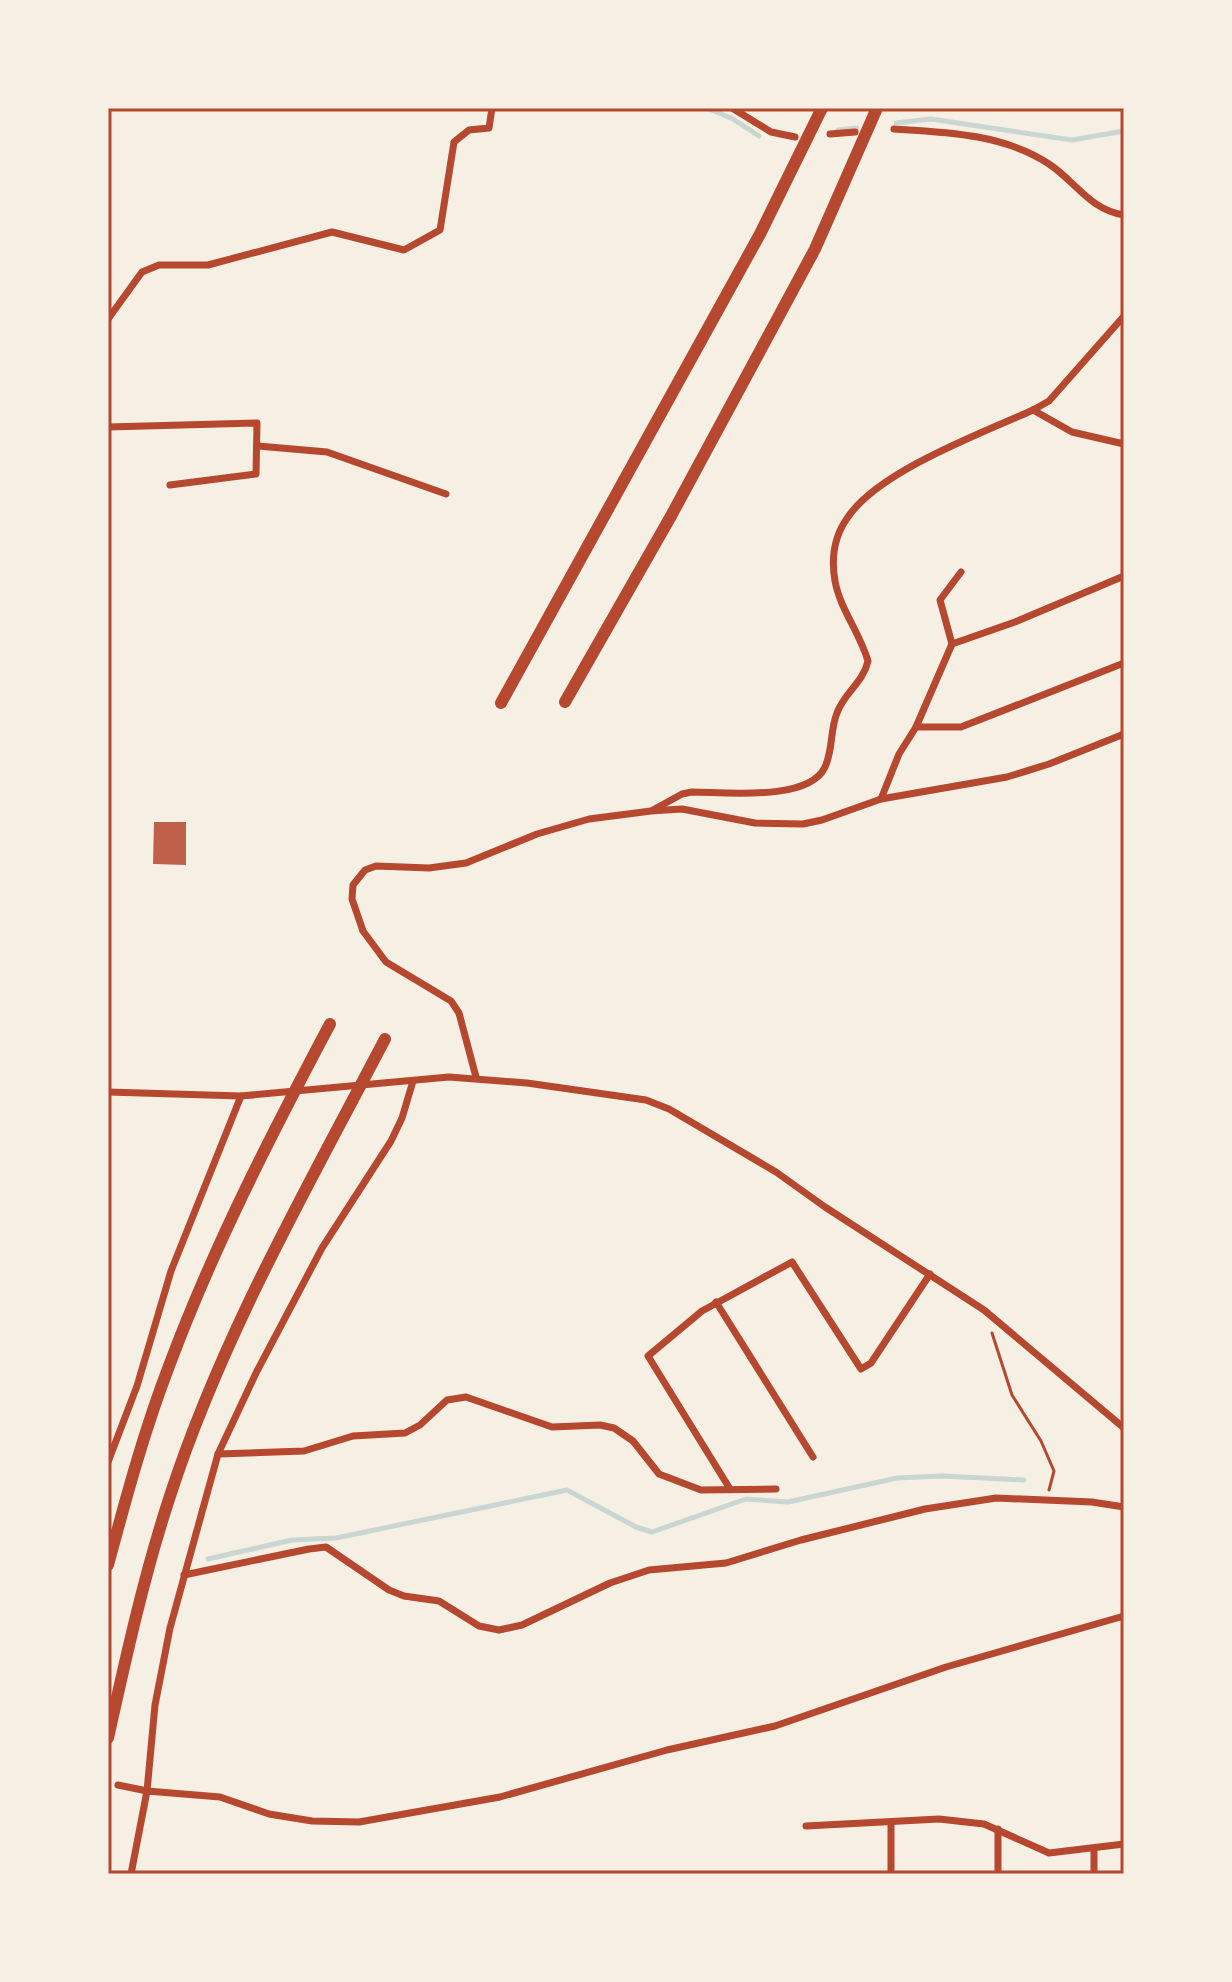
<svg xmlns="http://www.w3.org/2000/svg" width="1232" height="1982" font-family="Montserrat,sans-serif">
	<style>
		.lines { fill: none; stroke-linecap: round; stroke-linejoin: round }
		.stream { stroke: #c9d6d2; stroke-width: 5 }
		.building { fill: #bf614a }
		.path { stroke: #b5482f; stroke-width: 3 }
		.minor { stroke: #b5482f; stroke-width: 7 }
		.motorway { stroke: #b5482f; stroke-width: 12 }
		.neatline { fill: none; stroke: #b5482f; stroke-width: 3 }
	</style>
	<rect width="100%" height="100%" fill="#f6efe4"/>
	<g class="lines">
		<g class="stream">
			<polyline points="707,108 733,119 759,136"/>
			<polyline points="896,123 931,119 1072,140 1124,131"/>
			<polyline points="838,130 857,128"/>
			<polyline points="208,1559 292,1540 336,1538 567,1490 636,1527 652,1532 746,1499 788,1502 897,1478 942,1476 1024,1480"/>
		</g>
	</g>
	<polygon class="building" points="154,822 186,822 186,865 153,864"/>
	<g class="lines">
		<polyline class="path" points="992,1333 1012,1395 1041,1441 1054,1471 1049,1490"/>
		<g class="minor">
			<polyline points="732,108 771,132 795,137"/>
			<path d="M894,129C946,132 1004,134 1049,164C1076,182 1090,210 1124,215"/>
			<polyline points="830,134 855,132"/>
			<polyline points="108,319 142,272 159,265 208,265 332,232 404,250 440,230 454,142 469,130 489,128 492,108"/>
			<polyline points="1033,410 1072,432 1124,444"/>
			<polyline points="108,427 257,423 256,474 170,485"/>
			<polyline points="258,446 327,452 446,494"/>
			<polyline points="952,644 940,600 961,572"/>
			<polyline points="916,727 961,727 1124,663"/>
			<polyline points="881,799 899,754 916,727 952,644 1015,622 1124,576"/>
			<path d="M653,810L682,794L692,792C724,792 809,802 825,767C833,750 830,730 837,713C844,693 863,683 868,661C860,633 840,609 835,581C831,558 834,536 848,517C879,471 982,433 1033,410L1049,401L1124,316"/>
			<polyline points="476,1077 459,1013 451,1001 386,962 363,931 352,899 353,885 365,870 376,866 429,868 466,863 537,834 589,819 651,811 682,809 755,823 803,824 822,820 881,799 1007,777 1049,764 1124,734"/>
			<polyline points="108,1092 241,1096 449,1077 527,1083 646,1100 669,1109 776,1172 825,1207 984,1310 1124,1428"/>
			<polyline points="716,1302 813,1457"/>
			<polyline points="218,1454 304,1451 353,1436 405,1433 420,1425 447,1400 466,1397 552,1427 600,1425 614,1428 633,1441 659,1474 701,1490 776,1489"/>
			<polyline points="108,1462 137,1386 171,1271 241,1096"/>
			<polyline points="730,1489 648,1356 702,1311 792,1262 861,1369 871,1363 930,1274"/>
			<polyline points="184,1575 309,1549 326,1547 389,1590 404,1596 439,1601 479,1626 499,1630 522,1625 610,1583 649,1570 726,1563 801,1540 925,1509 996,1498 1092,1502 1124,1507"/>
			<polyline points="118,1785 147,1791 220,1797 269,1814 312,1821 359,1822 500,1797 667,1750 775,1726 946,1667 1124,1616"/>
			<polyline points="891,1823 891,1874"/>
			<polyline points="806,1826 939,1819 984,1824 1049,1853 1124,1844"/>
			<polyline points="998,1829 998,1874"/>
			<polyline points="131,1874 147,1791 155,1705 170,1628 218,1454 257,1371 322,1248 391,1141 402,1118 413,1081"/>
			<polyline points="1094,1874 1094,1849"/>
		</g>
		<g class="motorway">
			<polyline points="565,702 671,516 815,249 877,108"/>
			<polyline points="501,703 760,234 822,108"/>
			<path d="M108,1565C126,1498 144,1431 169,1366C213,1248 271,1135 330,1024"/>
			<path d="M108,1738C126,1657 144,1575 170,1496C222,1336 307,1188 385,1039"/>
		</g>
	</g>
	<rect width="1232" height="1982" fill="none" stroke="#f6efe4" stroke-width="220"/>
	<rect x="110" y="110" width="1012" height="1762" class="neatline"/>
</svg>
